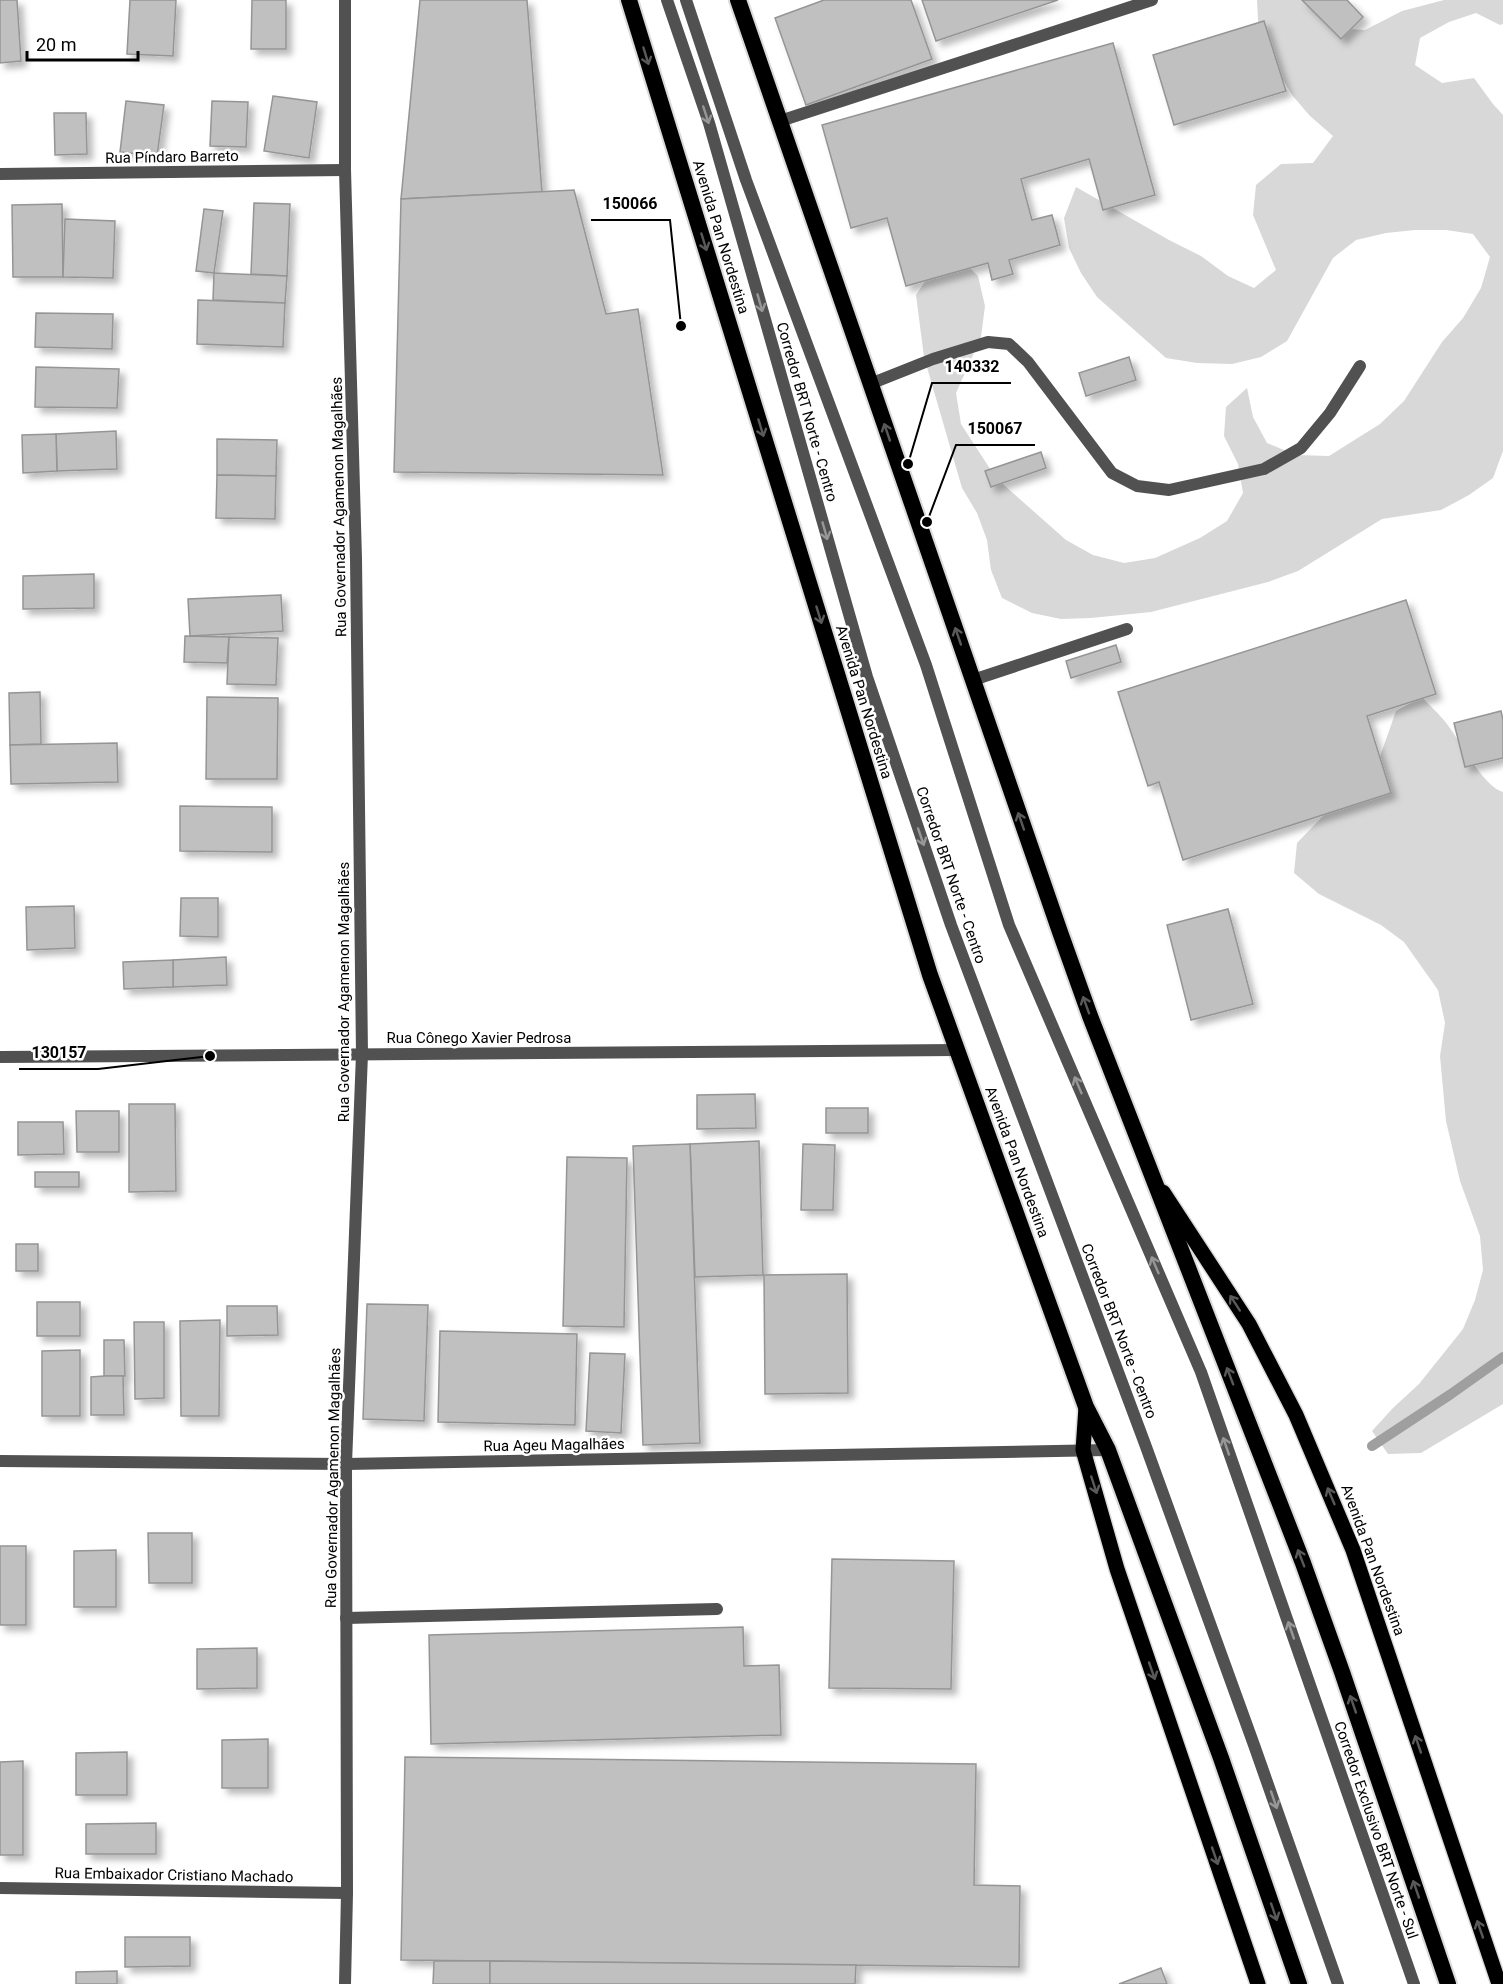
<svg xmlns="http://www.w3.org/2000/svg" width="1503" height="1984" font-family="Roboto,sans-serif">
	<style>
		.green { fill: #d8d8d8 }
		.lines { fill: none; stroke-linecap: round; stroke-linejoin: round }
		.stream { stroke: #9f9f9f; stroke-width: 10 }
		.building { fill: #c0c0c0; stroke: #959595; stroke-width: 1.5; filter: url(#shadow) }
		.primary-casing { stroke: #dbdbdb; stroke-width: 18 }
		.trunk-casing { stroke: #dbdbdb; stroke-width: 20 }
		.service { stroke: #515151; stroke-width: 12 }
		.minor { stroke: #515151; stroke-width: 12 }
		.tertiary { stroke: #515151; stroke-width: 12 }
		.primary { stroke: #000; stroke-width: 15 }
		.trunk { stroke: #000; stroke-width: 16 }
		.oneway { stroke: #595959 }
		.oneway2 { stroke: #979797 }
		.labels { text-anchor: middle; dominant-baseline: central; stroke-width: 5; stroke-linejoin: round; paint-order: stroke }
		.street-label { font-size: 15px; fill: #000; stroke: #fff }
		.leader { fill: none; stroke: #000; stroke-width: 2 }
		.callout-dot { fill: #000; stroke: #fff; stroke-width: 2 }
		.callout-label { font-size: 16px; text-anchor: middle; font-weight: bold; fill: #000; stroke: #fff; stroke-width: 5; stroke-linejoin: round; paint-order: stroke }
	</style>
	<defs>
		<filter id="shadow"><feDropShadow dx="5.5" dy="5.5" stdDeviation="3" flood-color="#0004"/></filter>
	</defs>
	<rect width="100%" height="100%" fill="#fff"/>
	<g class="green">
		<polygon points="1257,0 1309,0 1334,28 1365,30 1402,11 1444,0 1503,0 1503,24 1500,25 1476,13 1449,22 1420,38 1415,65 1442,83 1474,78 1493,104 1503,115 1503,451 1493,478 1469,495 1441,510 1382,519 1298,571 1268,582 1151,612 1091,618 1061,619 1032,613 1002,598 991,570 987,540 977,513 962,488 924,357 916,295 932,271 958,256 978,276 985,306 981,337 956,393 961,424 996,478 1066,540 1093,555 1124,563 1155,558 1200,538 1227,521 1243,493 1238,464 1224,436 1226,407 1247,388 1253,417 1267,443 1296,455 1329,456 1380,424 1404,401 1442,342 1463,318 1481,288 1490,257 1473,234 1446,230 1415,230 1386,233 1356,240 1333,258 1287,341 1261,357 1232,364 1197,363 1166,358 1097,297 1081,273 1069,248 1064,218 1076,187 1169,240 1201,256 1228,276 1254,288 1276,270 1253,215 1256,185 1281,164 1313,163 1333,136 1310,116 1292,95 1259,39"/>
		<path d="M1422,697C1428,704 1436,711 1442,718C1458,735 1481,786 1503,792V1404L1421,1453L1388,1454L1372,1431L1393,1408L1419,1384L1463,1329L1475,1300L1483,1270L1480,1236L1460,1181L1446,1121L1440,1056L1445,1023L1438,990L1404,942L1381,925L1319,894L1294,873L1297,843L1347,791L1376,768L1396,711Z"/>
	</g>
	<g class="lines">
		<polyline class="stream" points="1372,1446 1451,1394 1503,1357"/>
	</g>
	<g class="building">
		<polygon points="0,0 17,0 21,61 0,63"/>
		<polygon points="130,0 176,0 173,56 127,54"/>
		<polygon points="252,0 286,0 286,49 251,49"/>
		<polygon points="420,0 527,0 542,192 401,199"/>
		<polygon points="824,0 911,0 932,59 806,105 775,18"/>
		<polygon points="922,0 1058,0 936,41"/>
		<polygon points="1302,0 1347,0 1363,17 1341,39"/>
		<polygon points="1264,21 1286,91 1174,125 1153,55"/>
		<polygon points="1113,43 1155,195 1103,210 1089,159 1021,179 1032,220 1052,215 1060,245 1009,260 1013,274 992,280 988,263 906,286 887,218 851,228 822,125"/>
		<polygon points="273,96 317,102 309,158 264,151"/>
		<polygon points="126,101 164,105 157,156 120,152"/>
		<polygon points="212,101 248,102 246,147 210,146"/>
		<polygon points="54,113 86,113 87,154 55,155"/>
		<polygon points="574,190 606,314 638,309 663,475 394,472 401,199"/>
		<polygon points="254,203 290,204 287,276 251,274"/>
		<polygon points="62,204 63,277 13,277 12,205"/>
		<polygon points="204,209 223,211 214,273 196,271"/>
		<polygon points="65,219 115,221 113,278 63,277"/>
		<polygon points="214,273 287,276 285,303 213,300"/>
		<polygon points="198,300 285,303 283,347 197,344"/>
		<polygon points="36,313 113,314 112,349 35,347"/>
		<polygon points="1129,357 1136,380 1086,396 1079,373"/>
		<polygon points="36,367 119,369 117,408 35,407"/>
		<polygon points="116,431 117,469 57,471 56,434"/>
		<polygon points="56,434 57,471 23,473 22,435"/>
		<polygon points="217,439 277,440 276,476 217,475"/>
		<polygon points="1041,452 1046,468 991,487 985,471"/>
		<polygon points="217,475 276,476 275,519 216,518"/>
		<polygon points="94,574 94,608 23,609 23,576"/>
		<polygon points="281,595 283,631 190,636 188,599"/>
		<polygon points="1406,600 1436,694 1367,716 1391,793 1183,860 1159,782 1148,786 1118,692"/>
		<polygon points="185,636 229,637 227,663 184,662"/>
		<polygon points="229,637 278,638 276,685 227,684"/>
		<polygon points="1116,645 1121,662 1071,678 1066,661"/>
		<polygon points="40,692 41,744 10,745 9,693"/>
		<polygon points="207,697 278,698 277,779 206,779"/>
		<polygon points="1501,711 1503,720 1503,758 1465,767 1454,723"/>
		<polygon points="117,743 118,782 11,784 10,745"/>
		<polygon points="180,806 272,807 272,852 180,851"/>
		<polygon points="181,898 218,898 218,937 180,936"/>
		<polygon points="74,906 75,948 27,950 26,907"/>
		<polygon points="1228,909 1253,1004 1191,1020 1167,925"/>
		<polygon points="226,957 227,985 173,987 173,960"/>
		<polygon points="173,960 173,987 124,989 123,962"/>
		<polygon points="755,1094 756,1128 697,1129 697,1095"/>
		<polygon points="129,1104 175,1104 176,1191 129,1192"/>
		<rect x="826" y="1108" width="42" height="25"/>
		<polygon points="76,1111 119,1111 119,1152 77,1152"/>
		<polygon points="18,1122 63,1122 64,1154 18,1155"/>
		<polygon points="759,1141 763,1275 695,1277 690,1144"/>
		<polygon points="690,1144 700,1443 643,1445 633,1146"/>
		<polygon points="803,1144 835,1145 833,1210 801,1210"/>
		<polygon points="567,1157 627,1158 624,1327 563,1326"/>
		<rect x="35" y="1172" width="44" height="15"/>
		<rect x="16" y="1244" width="22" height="27"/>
		<polygon points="847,1274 848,1393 765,1394 764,1275"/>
		<rect x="37" y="1302" width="43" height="34"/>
		<polygon points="367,1304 428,1305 424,1421 363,1419"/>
		<polygon points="227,1306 277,1306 278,1335 227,1336"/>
		<polygon points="220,1320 219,1416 181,1416 180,1321"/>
		<polygon points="134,1322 164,1322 164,1398 135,1399"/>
		<polygon points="440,1331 577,1334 575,1425 438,1422"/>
		<polygon points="104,1340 124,1340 125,1376 104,1376"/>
		<polygon points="80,1350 80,1416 42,1416 42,1351"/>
		<polygon points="590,1353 625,1354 621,1433 586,1431"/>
		<polygon points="104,1376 123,1376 124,1415 91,1415 91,1377"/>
		<polygon points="148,1533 192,1533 192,1583 149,1583"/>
		<rect x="0" y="1546" width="26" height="79"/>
		<polygon points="116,1550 116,1607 74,1607 74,1551"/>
		<polygon points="832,1559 954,1561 951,1689 829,1688"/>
		<polygon points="743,1627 744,1666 779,1665 781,1735 431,1744 429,1635"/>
		<polygon points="257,1648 257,1688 197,1689 197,1649"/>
		<polygon points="268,1739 268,1788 222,1788 222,1740"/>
		<polygon points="127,1752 127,1795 76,1795 76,1753"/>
		<polygon points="405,1757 976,1764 974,1885 1020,1886 1019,1967 401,1960"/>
		<polygon points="23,1761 23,1855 0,1855 0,1762"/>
		<polygon points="156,1823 156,1854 86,1854 86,1824"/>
		<polygon points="125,1937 190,1937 190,1966 125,1967"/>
		<polygon points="434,1961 490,1961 490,1984 433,1984"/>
		<polygon points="490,1961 856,1965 855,1984 490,1984"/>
		<polygon points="1161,1968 1167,1984 1119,1984"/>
		<polygon points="117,1971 117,1984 76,1984 76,1972"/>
	</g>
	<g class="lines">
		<g class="primary-casing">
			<g id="primary">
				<polyline points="1163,1192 1249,1324 1296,1415 1353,1550 1499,1984"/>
				<polyline points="1086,1407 1083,1450 1117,1569 1258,1984"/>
			</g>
		</g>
		<g class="trunk-casing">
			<g id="trunk">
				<polyline points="629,0 930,975 1086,1407 1108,1450 1221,1758 1299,1984"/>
				<polyline points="738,0 1060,932 1090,1016 1303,1563 1342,1672 1448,1984"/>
			</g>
		</g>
		<g class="service">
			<polyline points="667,0 709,123 867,677 951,925 1145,1444 1254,1745 1338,1984"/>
			<polyline points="686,0 746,180 926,665 1009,925 1201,1372 1414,1984"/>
			<polyline points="780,121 1152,0"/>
			<polyline points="870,384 933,359 988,342 1009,344 1028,362 1112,473 1137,486 1169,490 1264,469 1301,448 1330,413 1360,366"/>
			<polyline points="973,680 1127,629"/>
			<polyline points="346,1618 717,1609"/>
		</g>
		<g class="minor">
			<polyline points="345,0 345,170 356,559 362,1054"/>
			<polyline points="0,174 345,170"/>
			<polyline points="0,1461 346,1464 1108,1450"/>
			<polyline points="0,1888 347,1893"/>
		</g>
		<g class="tertiary">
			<polyline points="0,1057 957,1050"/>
			<polyline points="345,1984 347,1893 346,1464 362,1054"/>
		</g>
		<use href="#primary" class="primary"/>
		<use href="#trunk" class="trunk"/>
	</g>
	<defs><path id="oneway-shaft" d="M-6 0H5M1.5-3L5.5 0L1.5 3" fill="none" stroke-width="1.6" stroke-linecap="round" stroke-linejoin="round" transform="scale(1.5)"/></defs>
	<g class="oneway">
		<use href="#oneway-shaft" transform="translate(646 56) rotate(73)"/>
		<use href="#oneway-shaft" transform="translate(704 242) rotate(73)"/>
		<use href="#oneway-shaft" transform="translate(761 428) rotate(73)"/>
		<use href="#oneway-shaft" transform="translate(887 432) rotate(-109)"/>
		<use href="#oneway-shaft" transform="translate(819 615) rotate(73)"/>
		<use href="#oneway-shaft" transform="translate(958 636) rotate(-109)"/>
		<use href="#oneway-shaft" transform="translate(1021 821) rotate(-109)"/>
		<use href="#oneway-shaft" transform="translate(1086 1005) rotate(-110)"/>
		<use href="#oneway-shaft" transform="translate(1235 1303) rotate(-123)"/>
		<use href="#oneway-shaft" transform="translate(1230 1376) rotate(-111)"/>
		<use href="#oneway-shaft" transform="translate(1094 1485) rotate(72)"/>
		<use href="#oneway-shaft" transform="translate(1331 1496) rotate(-113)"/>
		<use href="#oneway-shaft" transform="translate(1301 1558) rotate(-111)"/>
		<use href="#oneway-shaft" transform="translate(1152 1671) rotate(71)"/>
		<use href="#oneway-shaft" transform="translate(1353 1704) rotate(-109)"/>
		<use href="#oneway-shaft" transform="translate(1418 1744) rotate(-109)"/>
		<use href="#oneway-shaft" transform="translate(1215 1856) rotate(71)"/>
		<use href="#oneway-shaft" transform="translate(1416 1889) rotate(-109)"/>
		<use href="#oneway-shaft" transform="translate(1274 1912) rotate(71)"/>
		<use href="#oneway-shaft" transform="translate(1480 1929) rotate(-109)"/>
	</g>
	<g class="oneway2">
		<use href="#oneway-shaft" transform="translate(706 115) rotate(72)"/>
		<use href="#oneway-shaft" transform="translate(760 303) rotate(74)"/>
		<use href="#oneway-shaft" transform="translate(825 531) rotate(74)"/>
		<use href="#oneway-shaft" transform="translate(921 837) rotate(71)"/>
		<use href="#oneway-shaft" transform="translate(1078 1085) rotate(-113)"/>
		<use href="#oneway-shaft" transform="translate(1155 1265) rotate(-113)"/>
		<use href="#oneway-shaft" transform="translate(1226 1446) rotate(-109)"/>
		<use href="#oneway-shaft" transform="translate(1291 1630) rotate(-109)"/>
		<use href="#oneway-shaft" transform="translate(1274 1800) rotate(71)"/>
	</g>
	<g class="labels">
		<g class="street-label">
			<text transform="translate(172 157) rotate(-1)">Rua Píndaro Barreto</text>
			<text transform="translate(721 237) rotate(73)">Avenida Pan Nordestina</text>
			<text transform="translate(807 412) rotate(74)">Corredor BRT Norte - Centro</text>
			<text transform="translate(339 507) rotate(-91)">Rua Governador Agamenon Magalhães</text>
			<text transform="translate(864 702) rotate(73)">Avenida Pan Nordestina</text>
			<text transform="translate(951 875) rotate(71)">Corredor BRT Norte - Centro</text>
			<text transform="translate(344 992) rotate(-90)">Rua Governador Agamenon Magalhães</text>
			<text x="479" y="1038">Rua Cônego Xavier Pedrosa</text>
			<text transform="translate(1017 1162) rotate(70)">Avenida Pan Nordestina</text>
			<text transform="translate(1119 1331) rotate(69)">Corredor BRT Norte - Centro</text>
			<text transform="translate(554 1445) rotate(-1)">Rua Ageu Magalhães</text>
			<text transform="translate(333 1478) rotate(-89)">Rua Governador Agamenon Magalhães</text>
			<text transform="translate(1373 1560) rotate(70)">Avenida Pan Nordestina</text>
			<text transform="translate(1376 1830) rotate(71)">Corredor Exclusivo BRT Norte - Sul</text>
			<text transform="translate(174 1875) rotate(1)">Rua Embaixador Cristiano Machado</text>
		</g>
	</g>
	<path class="leader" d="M681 326L670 220H591M908 464L932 383H1011M927 522L956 445H1035M210 1056L98 1069H19"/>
	<g class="callout-dot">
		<circle cx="681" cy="326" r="6"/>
		<circle cx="908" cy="464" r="6"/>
		<circle cx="927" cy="522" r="6"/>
		<circle cx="210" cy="1056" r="6"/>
	</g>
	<g class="callout-label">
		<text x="630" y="209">150066</text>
		<text x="972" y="372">140332</text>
		<text x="995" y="434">150067</text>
		<text x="59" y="1058">130157</text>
	</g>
	<path d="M27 51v9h111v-9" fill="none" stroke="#000000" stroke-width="3"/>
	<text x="36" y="51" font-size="18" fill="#000000" stroke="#ffffff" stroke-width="4.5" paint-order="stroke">20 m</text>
</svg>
